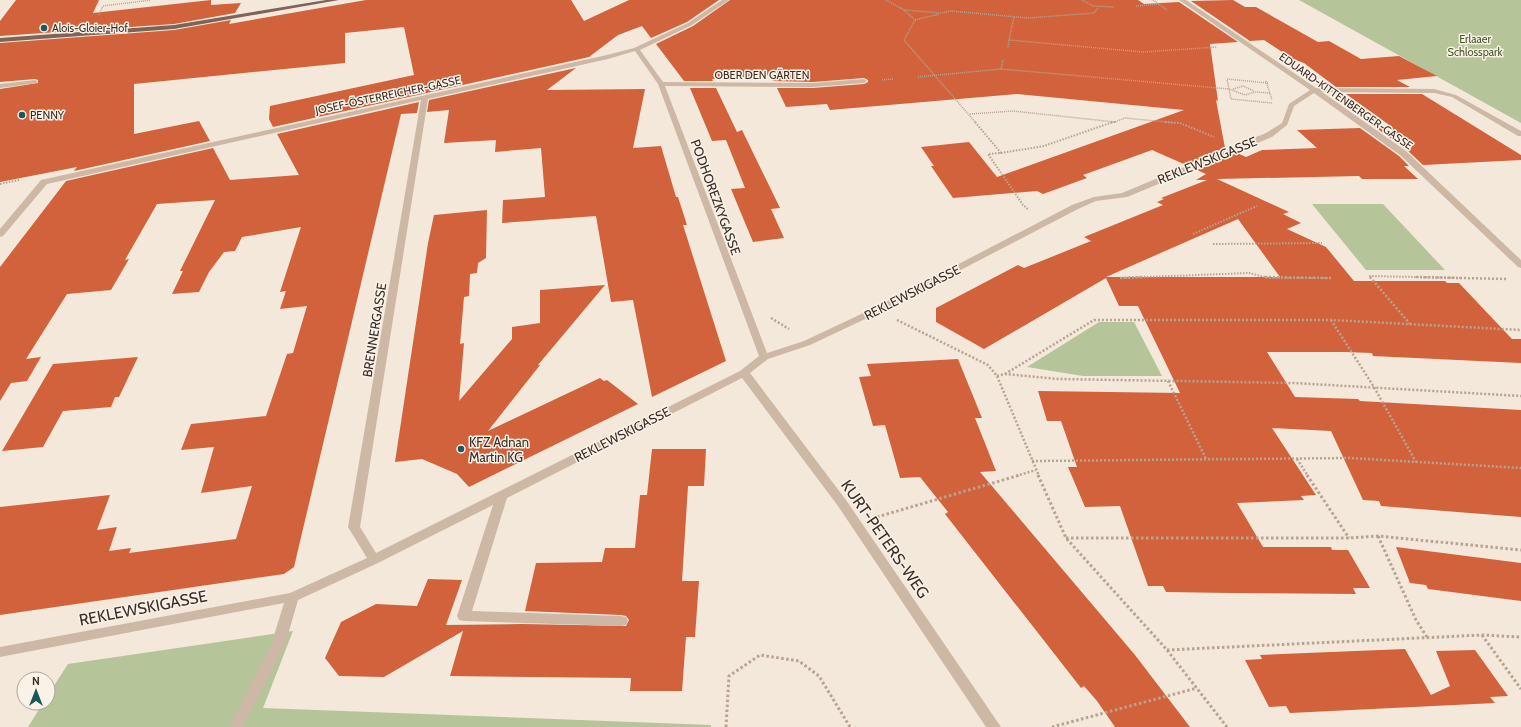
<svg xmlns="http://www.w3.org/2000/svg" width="1521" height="727" font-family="Cabin,sans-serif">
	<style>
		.green { fill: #b5c599 }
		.building { fill: #d1623c; fill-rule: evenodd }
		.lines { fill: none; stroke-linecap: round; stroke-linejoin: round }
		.path-far3 { stroke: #b9a28f; stroke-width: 1.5; stroke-dasharray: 1 1; stroke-linecap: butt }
		.path-far2 { stroke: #b9a28f; stroke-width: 2; stroke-dasharray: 1.5 1.5; stroke-linecap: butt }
		.path-far1 { stroke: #b9a28f; stroke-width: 2.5; stroke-dasharray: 2 2; stroke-linecap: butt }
		.path { stroke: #b9a28f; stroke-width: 3; stroke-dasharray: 2.5 2.5; stroke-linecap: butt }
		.minor { fill: #cdb8a5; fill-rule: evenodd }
		.major { fill: #7c6457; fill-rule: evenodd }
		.poi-dot { fill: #19595e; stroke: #fbf2e7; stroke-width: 1.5 }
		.labels { text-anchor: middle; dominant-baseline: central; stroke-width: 3; stroke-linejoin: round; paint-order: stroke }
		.far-poi-label { font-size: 11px; fill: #392d27; stroke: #fbf2e7; text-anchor: start }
		.far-park-label { font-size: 11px; fill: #475928; stroke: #fbf2e7 }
		.far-street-label { font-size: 11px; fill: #392d27; stroke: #fbf2e7 }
		.street-label { font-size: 13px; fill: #392d27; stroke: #fbf2e7 }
		.poi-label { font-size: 13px; fill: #392d27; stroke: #fbf2e7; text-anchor: start }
		.near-street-label { font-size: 16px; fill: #392d27; stroke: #fbf2e7 }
	</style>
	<rect width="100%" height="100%" fill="#f4e8db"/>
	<g class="green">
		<polygon points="1299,0 1521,0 1521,123"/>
		<polygon points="1312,204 1383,204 1445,270 1366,270"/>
		<polygon points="1099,322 1134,322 1162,376 1083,376 1027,367"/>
		<polygon points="293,631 263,708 711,725 711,727 28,727 43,703 48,703 48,695 68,664"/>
	</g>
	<g class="building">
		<polygon points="16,0 99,0 93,13 211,0 211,5 241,3 235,13 174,24 0,36 0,21"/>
		<polygon points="366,0 571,0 584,21 629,0 719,0 687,22 651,38 642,26 618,35 589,57 273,127 269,119 270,106 414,75 404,27 345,33 345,63 134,84 134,134 199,121 210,141 74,171 77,167 0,182 0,89 38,83 38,80 35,79 0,82 0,43 174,30 231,20 229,24"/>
		<polygon points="730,0 1138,0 1144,4 1179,2 1238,42 1210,44 1218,101 1216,100 1225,148 1186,165 1152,150 1083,175 1087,178 1043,194 1037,191 953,198 931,166 934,166 921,147 969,142 997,177 1184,110 1017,94 830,110 827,104 786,107 777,88 813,88 864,84 868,82 868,80 864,78 813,82 773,81 771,75 712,79 713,81 684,81 656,44 693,26"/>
		<polygon points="1233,0 1245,7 1256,7 1318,42 1329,41 1361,59 1399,56 1437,76 1397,80 1410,87 1336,87 1304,63 1293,59 1264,40 1250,41 1191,1"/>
		<polygon points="576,68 547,90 645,89 633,148 661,146 676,197 678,197 687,225 683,225 726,361 652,397 633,300 611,302 596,216 502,223 503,200 545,197 541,148 495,152 496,140 444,143 449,110 427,112 429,100"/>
		<polygon points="690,88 716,88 737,132 742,130 780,208 771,209 784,238 753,242 731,189 745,188 726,140 712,141"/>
		<polygon points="1346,94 1422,94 1521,155 1521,160 1423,165 1407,150 1375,127 1392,127"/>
		<polygon points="419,102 417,113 401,114 294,567 284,574 0,615 0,507 110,495 97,530 117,527 109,551 131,548 129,553 236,539 252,486 201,493 214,447 181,450 191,424 266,416 287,354 293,353 307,306 280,309 286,291 280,292 301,227 242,237 235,251 224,252 209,272 199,292 172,294 183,271 180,271 215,200 157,204 125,260 129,259 111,290 67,294 26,359 41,357 27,381 11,383 0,401 0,267 66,181 213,148 230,180 299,175 277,134"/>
		<path d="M1360,128L1399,156L1409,166H1404L1418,179H1362L1359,176L1217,179L1289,212L1283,214L1301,223L1287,229L1326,247L1354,281H1445L1447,283H1459L1512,339H1521V363L1373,356L1372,353L1345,352H1267L1295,397L1358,399L1360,401L1521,410V517L1381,506L1379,501L1363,500L1331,431L1272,428L1316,495L1301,496L1304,500L1237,503L1263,547H1331L1332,550H1348L1370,588H1353L1356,594L1230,593L1166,592L1163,586H1148L1120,506L1085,507L1068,467H1077L1061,421H1047L1038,391L1180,393L1138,306H1119L1106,278L984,349L936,322V308L1018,265L1024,268L1091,241L1084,237L1163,205L1157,202L1164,199L1161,198L1207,180H1196L1206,174L1197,170L1237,153L1246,157L1262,150L1317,148L1297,130ZM1238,219L1280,277H1106Z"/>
		<polygon points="487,210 486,258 478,263 477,273 470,274 469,296 464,297 460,344 464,343 459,401 512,339 512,327 540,323 540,290 605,285 538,365 540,365 488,431 600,378 604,381 607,380 638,404 469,487 457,474 422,459 395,462 428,243 434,215"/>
		<polygon points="138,357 119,397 115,397 111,407 63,411 43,447 2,451 53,364"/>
		<polygon points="958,359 982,418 975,418 996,471 980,472 1135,655 1190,727 1115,727 1097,701 1084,686 1081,688 945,514 948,512 920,477 900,478 885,425 873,426 859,377 871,376 867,364"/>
		<polygon points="652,449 706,449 704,486 688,486 682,581 699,581 695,637 686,637 682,691 630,691 631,678 450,676 463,631 384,677 339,676 325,658 341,622 376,604 417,606 428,579 462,580 446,625 522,624 626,626 629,620 626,616 621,615 525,611 536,563 602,562 605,548 635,548 640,495 647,495"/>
		<polygon points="1396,547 1521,563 1521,601 1428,589 1426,585 1410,583"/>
		<polygon points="1405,649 1431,695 1450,686 1436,651 1475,650 1508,696 1490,697 1495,703 1290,713 1286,706 1269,707 1245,660 1262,659 1260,655"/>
	</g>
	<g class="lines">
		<g class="path-far3">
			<polyline points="886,0 904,10"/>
			<polyline points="1082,0 1093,6 1114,7"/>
			<polyline points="1153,0 1167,10"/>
			<polyline points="1136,6 1159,4"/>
			<polyline points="99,15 103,6 151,0"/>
			<polyline points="1014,17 1009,40 1143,52 1217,47"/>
			<polyline points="915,20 939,14"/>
			<polyline points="1008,47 1009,40"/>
			<polyline points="1001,69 1003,60"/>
			<polyline points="918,77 1001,69 1229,89 1245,95 1255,92 1270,93"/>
			<polyline points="882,80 893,79"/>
			<polyline points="1266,81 1272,100"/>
			<polyline points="1268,83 1227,79 1231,99 1272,103"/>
			<polyline points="1233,89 1243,86 1254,91"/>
			<polyline points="970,114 1013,111 1115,122 1125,118 1176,123"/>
			<polyline points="976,123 904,40 915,20 904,10 941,13 951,11 1028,18 1094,13 1098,8"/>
			<polyline points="1111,123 1113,122"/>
		</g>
		<g class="path-far2">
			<polyline points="975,122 1001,153 988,154 1023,205 1029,210"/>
			<polyline points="1111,122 1116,122"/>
			<polyline points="1165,122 1180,123 1214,137"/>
			<polyline points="1001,153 1044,146 1113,122"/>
			<polyline points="0,184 19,180"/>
			<polyline points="1193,234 1257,206"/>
			<polyline points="1213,244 1322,243"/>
			<polyline points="1120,278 1249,273 1269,278 1331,278"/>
			<polyline points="1371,278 1369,276 1462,278"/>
		</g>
		<g class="path-far1">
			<polyline points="1265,277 1331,278"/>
			<polyline points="1370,277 1410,324"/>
			<polyline points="1416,277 1507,279"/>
			<polyline points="1120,278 1145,277"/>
			<polyline points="771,318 789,329"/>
			<polyline points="897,320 988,365 997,376 1039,476"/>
			<polyline points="1331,320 1374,387 1416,462"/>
			<polyline points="1005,374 1094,320 1331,320 1521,330"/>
			<polyline points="997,376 1005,374 1058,379 1294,383 1521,396"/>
			<polyline points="1168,381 1206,459"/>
			<polyline points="1297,459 1308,476"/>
			<polyline points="1032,461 1349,458 1521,468"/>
			<polyline points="1016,476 1036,470"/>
		</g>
		<g class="path">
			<polyline points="1038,475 1066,538 1167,650 1227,727"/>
			<polyline points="1307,475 1349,538"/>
			<polyline points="877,517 1020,475"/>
			<polyline points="1378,536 1416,620 1427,637"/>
			<polyline points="1066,538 1349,538 1378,536 1521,550"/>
			<polyline points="1482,635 1521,689"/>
			<polyline points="1167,650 1482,635 1521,637"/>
			<polyline points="726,727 729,676 760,655 799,661 819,676 850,727"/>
			<polyline points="1052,727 1197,688"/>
		</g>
		<g class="minor">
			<path d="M722,0H729L692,25L640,50L663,82L813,83L864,79L867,81L864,83L813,87L665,86L767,353L804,341L874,308L1072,205L1094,197L1122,193L1266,133L1282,123L1289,104L1310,90L1179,0H1186L1316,88L1434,89L1456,95L1521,131V136H1518L1452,97L1434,93L1322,92L1406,151L1521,260V268L1518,267L1400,155L1314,93L1294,106L1287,125L1272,137L1127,197L1096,201L1078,209L880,312L810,345L768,359L750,373L846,500L1001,727H986L838,506L742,378L507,498L472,611L621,616L626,617L628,621L626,625L621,626L464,621L459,620L457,616L493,505L378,563L298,600L285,645L243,727H229L271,645L284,603L0,657V647L290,593L367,558L348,527L421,100L47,184L3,236L0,237V229L41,180L607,55L634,48L688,23ZM635,51L658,84L759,356L740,371L376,553L360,527L428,99L608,59Z"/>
			<polygon points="35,80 37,81 37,83 0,88 0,84"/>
		</g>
		<polygon class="major" points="326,0 339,0 174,29 0,42 0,38 174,25"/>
	</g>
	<g class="poi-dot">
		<circle cx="44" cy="28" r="4"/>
		<circle cx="22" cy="115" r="4"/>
		<circle cx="461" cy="449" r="4"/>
	</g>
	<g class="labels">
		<g class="far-poi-label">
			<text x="52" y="28">Alois-Gloier-Hof</text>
			<text x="30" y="115">PENNY</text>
		</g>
		<g class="far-park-label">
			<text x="1475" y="39">Erlaaer<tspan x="1475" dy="13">Schlosspark</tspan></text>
		</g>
		<g class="far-street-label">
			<text x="762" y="75">OBER DEN GÄRTEN</text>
			<text transform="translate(388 95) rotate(-12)">JOSEF-ÖSTERREICHER-GASSE</text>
			<text transform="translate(1346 101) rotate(35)">EDUARD-KITTENBERGER-GASSE</text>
		</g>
		<g class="street-label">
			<text transform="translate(1207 160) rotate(-22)">REKLEWSKIGASSE</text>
			<text transform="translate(716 197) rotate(70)">PODHOREZKYGASSE</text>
			<text transform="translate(912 292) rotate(-27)">REKLEWSKIGASSE</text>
			<text transform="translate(374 330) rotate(-81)">BRENNERGASSE</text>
			<text transform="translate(622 434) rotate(-27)">REKLEWSKIGASSE</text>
		</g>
		<g class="poi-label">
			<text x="469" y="442">KFZ Adnan<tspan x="469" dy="15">Martin KG</tspan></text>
		</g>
		<g class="near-street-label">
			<text transform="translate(885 539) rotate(55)">KURT-PETERS-WEG</text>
			<text transform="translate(143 608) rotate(-11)">REKLEWSKIGASSE</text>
		</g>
	</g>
	<g transform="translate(36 691)"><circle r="19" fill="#fbf2e7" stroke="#ada39a"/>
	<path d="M0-3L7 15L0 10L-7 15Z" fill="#19595e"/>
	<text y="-6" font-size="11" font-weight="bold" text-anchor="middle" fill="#392d27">N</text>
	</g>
</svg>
